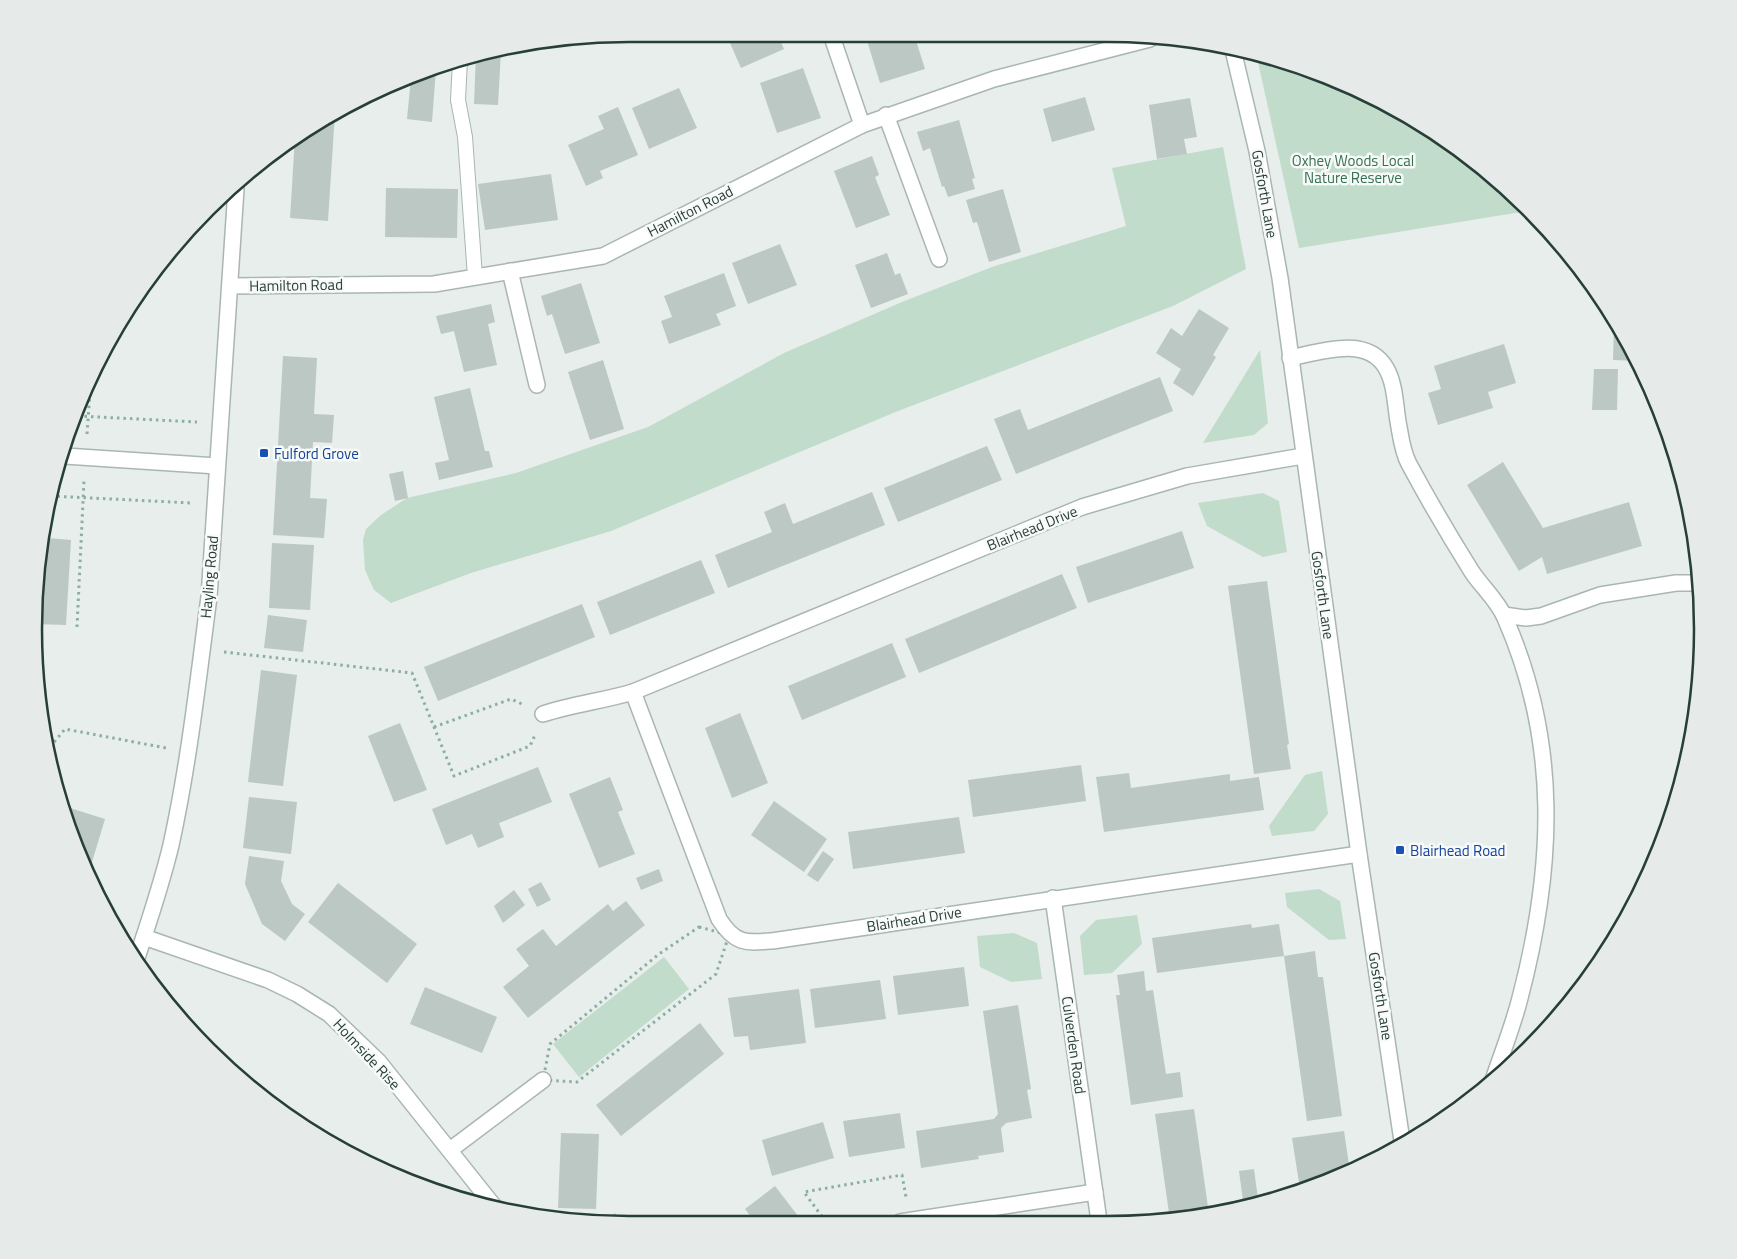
<svg xmlns="http://www.w3.org/2000/svg" width="1737" height="1259" font-family="'Titillium Web',sans-serif">
	<style>
		.green { fill: #c2dccb }
		.building { fill: #bcc8c4 }
		.lines { fill: none; stroke-linecap: round; stroke-linejoin: round }
		.service-casing { stroke: #aab6b2; stroke-width: 16 }
		.minor-casing { stroke: #aab6b2; stroke-width: 18 }
		.tertiary-casing { stroke: #aab6b2; stroke-width: 18 }
		.path { stroke: #8baea5; stroke-width: 3; stroke-dasharray: 2.5 4; stroke-linecap: butt }
		.service { stroke: #fff; stroke-width: 14 }
		.minor { stroke: #fff; stroke-width: 15 }
		.tertiary { stroke: #fff; stroke-width: 15 }
		.transit-dot { fill: #1a4fb4; stroke: #f7faf9; stroke-width: 2 }
		.labels { text-anchor: middle; dominant-baseline: central; stroke-width: 5; stroke-linejoin: round; paint-order: stroke }
		.park-label { font-size: 15px; fill: #367150; stroke: #f7faf9 }
		.street-label { font-size: 15px; fill: #273e39; stroke: #f7faf9 }
		.transit-label { font-size: 15px; fill: #164399; stroke: #f7faf9; text-anchor: start }
		.rim { fill: none; stroke: #273e39; stroke-width: 2.5 }
	</style>
	<rect width="100%" height="100%" fill="#e7eeeb"/>
	<g class="green">
		<path d="M1256,53C1271,55 1285,62 1300,67C1385,96 1466,145 1528,211L1299,248Z"/>
		<polygon points="1223,147 1246,269 1173,306 898,411 611,531 471,573 391,603 374,590 365,570 363,540 366,529 381,515 407,498 516,473 648,427 784,353 902,302 992,267 1126,226 1112,168"/>
		<polygon points="1260,350 1268,423 1254,435 1203,443"/>
		<polygon points="1263,493 1279,501 1287,552 1263,557 1207,526 1198,503"/>
		<polygon points="1322,771 1328,814 1314,831 1272,836 1269,826 1305,775"/>
		<polygon points="1319,889 1340,901 1346,939 1329,940 1287,907 1285,893"/>
		<polygon points="1137,915 1142,944 1112,973 1084,975 1080,936 1096,920"/>
		<polygon points="1014,933 1037,943 1042,979 1011,982 980,967 977,936"/>
		<polygon points="664,957 689,989 579,1077 553,1044"/>
	</g>
	<g class="building">
		<polygon points="726,34 777,34 784,49 741,68"/>
		<polygon points="865,34 914,34 925,69 880,83"/>
		<polygon points="501,51 498,105 474,104 476,54"/>
		<polygon points="803,68 821,118 777,133 760,83"/>
		<polygon points="436,69 432,122 407,119 411,78"/>
		<polygon points="679,88 697,128 649,149 632,108"/>
		<polygon points="1085,97 1095,130 1052,142 1043,109"/>
		<polygon points="1190,98 1197,137 1184,139 1187,154 1157,159 1149,105"/>
		<polygon points="618,107 638,155 600,171 603,178 586,186 568,145 604,129 598,116"/>
		<polygon points="335,113 328,221 290,218 295,137"/>
		<polygon points="959,120 975,178 972,179 975,189 948,197 944,186 942,187 930,148 923,151 917,132"/>
		<polygon points="872,156 879,175 875,177 890,215 856,228 834,171"/>
		<polygon points="551,174 558,220 485,230 478,184"/>
		<polygon points="386,188 458,189 457,238 385,237"/>
		<polygon points="1003,189 1021,252 989,262 977,222 973,223 966,200"/>
		<polygon points="780,244 797,285 748,304 732,263"/>
		<polygon points="887,253 895,275 900,273 908,294 871,308 855,265"/>
		<polygon points="724,273 736,306 716,314 721,325 669,344 661,321 672,317 664,296"/>
		<polygon points="581,283 600,343 565,354 552,314 547,316 541,296"/>
		<polygon points="491,304 495,322 488,324 497,365 464,372 454,331 441,334 436,316"/>
		<polygon points="1199,309 1229,328 1213,355 1216,357 1193,396 1173,383 1181,369 1156,353 1171,328 1182,336"/>
		<polygon points="1614,322 1629,346 1638,361 1613,360"/>
		<polygon points="1504,344 1516,383 1488,392 1493,408 1438,425 1428,393 1441,389 1434,366"/>
		<polygon points="283,356 317,358 314,414 334,415 332,443 313,442 310,498 327,499 324,538 273,535"/>
		<polygon points="603,360 624,429 590,440 568,372"/>
		<polygon points="1594,369 1618,369 1617,410 1592,410"/>
		<polygon points="1160,377 1173,411 1016,474 994,419 1020,409 1028,430"/>
		<polygon points="470,388 485,451 489,451 493,467 439,480 435,463 449,460 434,397"/>
		<polygon points="987,446 1002,480 898,522 884,488"/>
		<polygon points="1503,462 1543,528 1629,502 1642,546 1547,574 1542,557 1519,571 1467,485"/>
		<polygon points="403,471 408,498 395,501 389,474"/>
		<polygon points="872,492 885,525 728,588 715,555 772,532 764,512 785,503 793,524"/>
		<polygon points="1182,531 1194,568 1088,603 1076,567"/>
		<polygon points="43,534 47,538 71,540 66,625 34,624"/>
		<polygon points="272,543 314,545 310,610 269,608"/>
		<polygon points="701,560 715,593 610,635 597,602"/>
		<polygon points="1062,574 1077,608 919,673 905,639"/>
		<polygon points="1267,581 1289,744 1287,745 1291,769 1254,774 1228,586"/>
		<polygon points="582,604 595,637 438,701 424,667"/>
		<polygon points="268,615 307,620 303,652 264,648"/>
		<polygon points="892,643 906,677 802,720 788,686"/>
		<polygon points="261,670 297,675 283,786 248,782"/>
		<polygon points="740,713 768,783 732,798 705,728"/>
		<polygon points="400,723 427,790 394,802 368,736"/>
		<polygon points="1081,765 1086,801 973,817 968,780"/>
		<polygon points="538,767 552,802 499,823 504,837 478,848 472,834 446,845 432,809"/>
		<polygon points="1129,773 1131,788 1230,774 1230,781 1259,777 1264,810 1104,832 1096,777"/>
		<polygon points="610,777 623,810 618,812 635,854 599,868 569,794"/>
		<polygon points="249,797 297,802 291,854 243,848"/>
		<polygon points="774,801 827,839 804,872 751,835"/>
		<polygon points="70,808 105,819 89,872 79,857 68,815"/>
		<polygon points="959,817 965,853 853,869 848,832"/>
		<polygon points="823,851 834,859 818,882 807,875"/>
		<polygon points="249,856 284,861 281,881 292,904 305,914 285,941 262,924 245,884"/>
		<polygon points="659,869 663,881 641,890 636,878"/>
		<polygon points="541,882 551,900 537,907 528,889"/>
		<polygon points="338,883 417,944 387,983 308,922"/>
		<polygon points="514,890 525,905 503,923 494,906"/>
		<polygon points="626,901 645,925 528,1018 503,987 529,966 516,949 543,929 556,946 608,904 613,911"/>
		<polygon points="1251,924 1252,928 1279,924 1284,956 1157,973 1152,938"/>
		<polygon points="1315,951 1318,977 1323,977 1342,1116 1307,1121 1284,956"/>
		<polygon points="964,967 969,1006 898,1015 893,976"/>
		<polygon points="1144,971 1146,991 1153,990 1166,1074 1180,1072 1183,1097 1131,1105 1116,995 1120,995 1117,975"/>
		<polygon points="880,980 886,1019 815,1028 810,989"/>
		<polygon points="425,987 497,1017 482,1053 410,1024"/>
		<polygon points="799,989 806,1043 750,1050 748,1036 734,1037 728,998"/>
		<polygon points="1018,1005 1031,1089 1027,1090 1032,1118 1006,1123 1001,1128 1004,1152 978,1156 979,1159 921,1168 916,1131 994,1119 998,1114 983,1011"/>
		<polygon points="700,1023 724,1054 621,1136 596,1105"/>
		<polygon points="1194,1109 1209,1214 1186,1220 1170,1220 1155,1114"/>
		<polygon points="900,1113 905,1148 849,1157 843,1121"/>
		<polygon points="823,1122 834,1158 772,1176 762,1140"/>
		<polygon points="1344,1131 1350,1172 1336,1180 1300,1189 1292,1138"/>
		<polygon points="561,1133 599,1134 596,1209 558,1208"/>
		<polygon points="1254,1169 1258,1199 1243,1201 1239,1171"/>
		<polygon points="775,1186 795,1212 803,1223 756,1223 745,1209"/>
		<polygon points="615,1213 623,1224 602,1224"/>
	</g>
	<g class="lines">
		<g class="service-casing">
			<polyline id="service" points="460,60 458,100 465,137 475,277"/>
		</g>
		<g class="minor-casing">
			<g id="minor">
				<polyline points="831,34 862,125"/>
				<polyline points="886,115 939,259"/>
				<polyline points="510,271 537,385"/>
				<polyline points="231,286 434,284 603,256 862,125 994,79 1150,39"/>
				<path d="M1290,358C1320,352 1367,335 1386,368C1396,385 1395,408 1399,427C1401,439 1403,453 1409,464C1429,501 1450,537 1472,572C1482,587 1498,601 1505,618C1560,743 1554,868 1520,998C1513,1026 1502,1053 1493,1080"/>
				<polyline points="65,456 217,466"/>
				<polyline points="1504,615 1526,618 1541,616 1600,595 1676,583 1701,583"/>
				<path d="M633,692L719,919C735,944 745,943 772,941L1359,854"/>
				<path d="M543,714C573,704 603,701 633,692L1082,507L1187,476L1303,456"/>
				<polyline points="1053,898 1099,1221"/>
				<polyline points="144,937 268,980 297,994 329,1014 379,1062 493,1205"/>
				<polyline points="450,1150 543,1080"/>
				<polyline points="900,1222 1095,1192"/>
			</g>
		</g>
		<g class="tertiary-casing">
			<g id="tertiary">
				<polyline points="1233,50 1257,151 1280,278 1359,854 1402,1141"/>
				<path d="M137,958C149,921 162,883 171,845C189,763 198,680 209,597L236,189"/>
			</g>
		</g>
		<g class="path">
			<polyline points="78,416 197,422"/>
			<polyline points="87,434 91,378"/>
			<polyline points="51,496 192,503"/>
			<polyline points="77,627 84,481"/>
			<polyline points="224,652 412,673 454,776 530,746 535,735"/>
			<polyline points="434,727 511,699 522,704"/>
			<polyline points="50,747 65,729 166,748"/>
			<polygon points="699,927 729,935 716,974 577,1082 543,1080 550,1044 659,954"/>
			<polyline points="826,1222 804,1192 902,1175 906,1197"/>
		</g>
		<use href="#service" class="service"/>
		<use href="#minor" class="minor"/>
		<use href="#tertiary" class="tertiary"/>
	</g>
	<g class="transit-dot">
		<rect x="259" y="448" width="10" height="10" rx="2.5"/>
		<rect x="1395" y="845" width="10" height="10" rx="2.5"/>
	</g>
	<g class="labels">
		<g class="park-label">
			<text x="1353" y="160">Oxhey Woods Local<tspan x="1353" dy="17">Nature Reserve</tspan></text>
		</g>
		<g class="street-label">
			<text transform="translate(1265 194) rotate(80)">Gosforth Lane</text>
			<text transform="translate(690 211) rotate(-27)">Hamilton Road</text>
			<text transform="translate(296 285) rotate(-1)">Hamilton Road</text>
			<text transform="translate(1032 528) rotate(-22)">Blairhead Drive</text>
			<text transform="translate(209 577) rotate(-85)">Hayling Road</text>
			<text transform="translate(1323 595) rotate(82)">Gosforth Lane</text>
			<text transform="translate(914 919) rotate(-9)">Blairhead Drive</text>
			<text transform="translate(1381 996) rotate(81)">Gosforth Lane</text>
			<text transform="translate(1074 1045) rotate(82)">Culverden Road</text>
			<text transform="translate(367 1054) rotate(47)">Holmside Rise</text>
		</g>
		<g class="transit-label">
			<text x="274" y="453">Fulford Grove</text>
			<text x="1410" y="850">Blairhead Road</text>
		</g>
	</g>
	<path d="M0 0H1737V1259H0ZM629 42H1107A587 587 0 0 1 1694 629V629A587 587 0 0 1 1107 1216H629A587 587 0 0 1 42 629V629A587 587 0 0 1 629 42Z" fill="#e6ebea" fill-rule="evenodd"/>
	<path class="rim" d="M629 42H1107A587 587 0 0 1 1694 629V629A587 587 0 0 1 1107 1216H629A587 587 0 0 1 42 629V629A587 587 0 0 1 629 42Z"/>
</svg>
